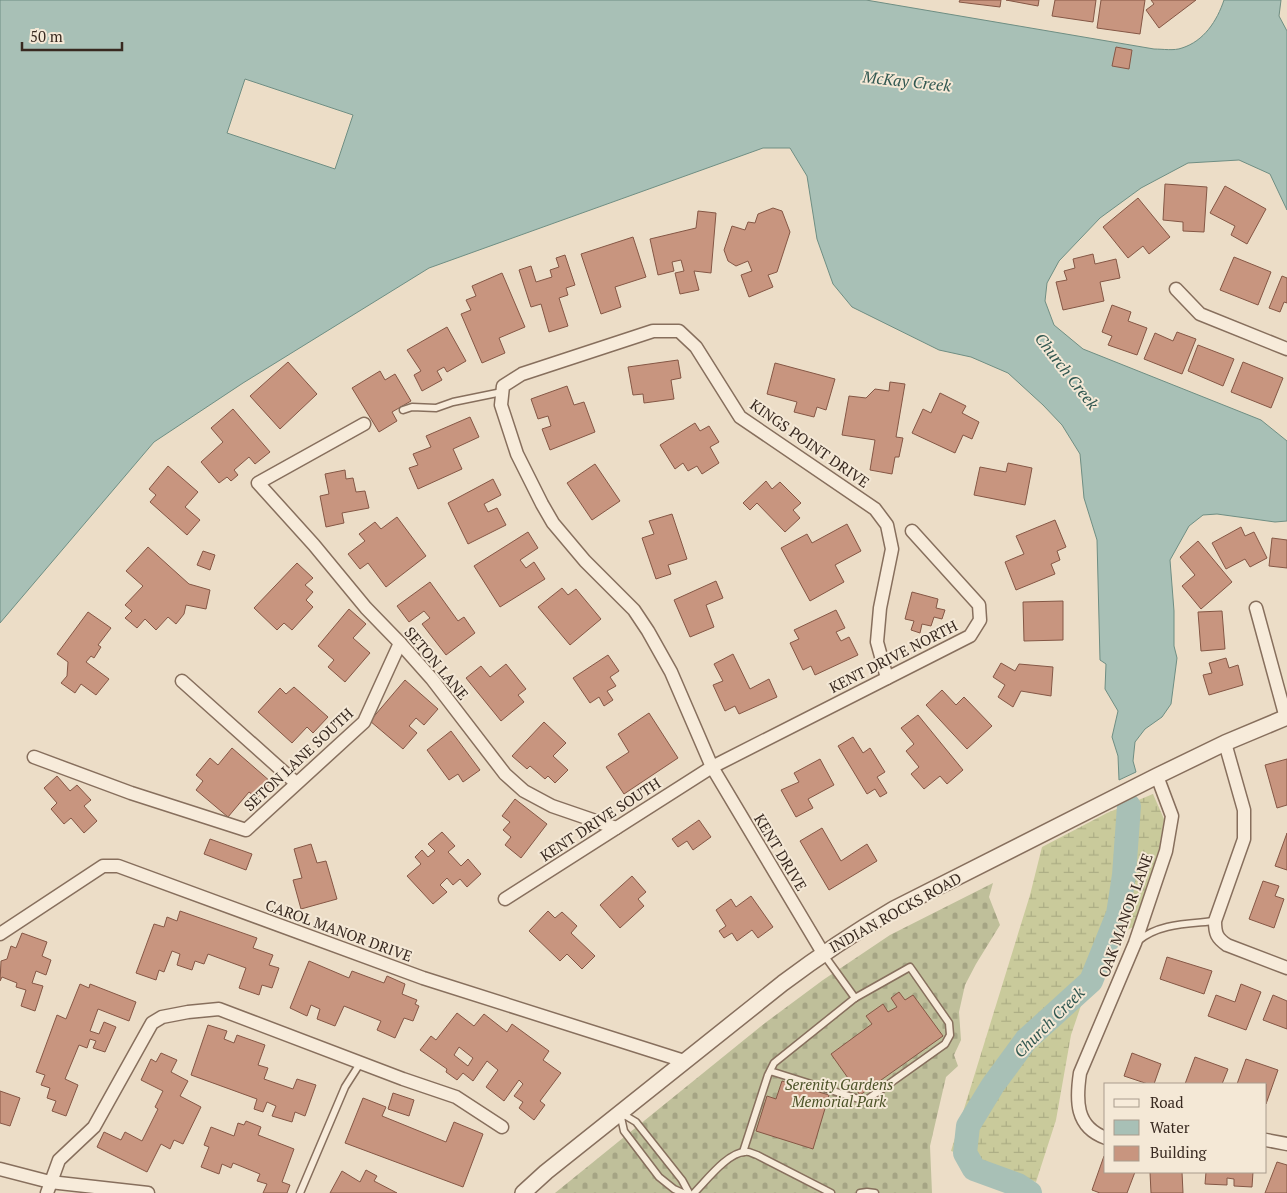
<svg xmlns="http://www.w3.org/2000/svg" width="1287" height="1193" font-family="'PT Serif',serif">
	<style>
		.wetland { fill: url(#wetland-marsh) }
		.cemetery { fill: url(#cemetery-stones) }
		.water { fill: #a8c0b6; stroke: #6f8e83; fill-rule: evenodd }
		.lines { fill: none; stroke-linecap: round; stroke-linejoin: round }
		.river { stroke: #a8c0b6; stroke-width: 24 }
		.building { fill: #c8957f; stroke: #855745; fill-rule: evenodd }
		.service-casing { stroke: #876f5d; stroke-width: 9 }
		.minor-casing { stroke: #876f5d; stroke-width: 15 }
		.tertiary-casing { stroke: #876f5d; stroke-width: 18 }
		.service { stroke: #f7ebda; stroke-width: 6 }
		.minor { stroke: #f7ebda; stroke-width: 12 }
		.tertiary { stroke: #f7ebda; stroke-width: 15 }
		.labels { text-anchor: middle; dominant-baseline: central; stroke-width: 4; stroke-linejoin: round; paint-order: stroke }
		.street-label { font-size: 15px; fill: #382920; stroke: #f4e8d6 }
		.park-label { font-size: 15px; font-style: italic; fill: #4d5328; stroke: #f4e8d6 }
		.water-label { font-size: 16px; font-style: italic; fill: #305750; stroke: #f4e8d6 }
	</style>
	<defs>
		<pattern id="wetland-marsh" width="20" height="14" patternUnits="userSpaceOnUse" patternTransform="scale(1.25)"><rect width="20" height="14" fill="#c9ca9b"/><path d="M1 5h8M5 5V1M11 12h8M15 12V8" fill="none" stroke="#adae85"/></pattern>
		<pattern id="cemetery-stones" width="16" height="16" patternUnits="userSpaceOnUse" patternTransform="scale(1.25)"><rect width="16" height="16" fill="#bfbf9a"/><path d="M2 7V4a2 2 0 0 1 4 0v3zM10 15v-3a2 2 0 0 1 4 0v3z" fill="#a5a484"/></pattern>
	</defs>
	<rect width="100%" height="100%" fill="#ecddc7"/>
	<polygon class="wetland" points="1153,794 1164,819 1159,849 1133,927 1110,939 1088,985 1071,1035 1056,1120 1036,1182 951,1151 1030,895 1042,847 1107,813"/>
	<polygon class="cemetery" points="993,883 989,897 1000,925 976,964 965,985 959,1012 961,1040 954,1055 958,1066 946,1077 930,1146 932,1193 555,1193 765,1023 823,980 890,935"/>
	<path class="water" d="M0,0H866L1154,49C1163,49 1174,51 1182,48C1204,41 1217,21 1224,0H1281L1279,16L1287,31V210L1270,174L1239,160L1188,163L1141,188L1100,218L1059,261L1047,283L1045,301L1054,325L1083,349L1261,420L1287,441V521L1275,522L1217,514L1203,515L1189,526L1170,560L1174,611V646L1177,658L1171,704L1162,717L1145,729L1135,742L1133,761L1136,772L1119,780L1118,756L1112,737L1118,711L1105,689L1106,664L1100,660L1097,540L1084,498L1080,454L1062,425L1043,405L1008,373L971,357L939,350L852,307L833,284L817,239L807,176L790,148H763L429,268L243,383L154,442L0,623ZM245,79L353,115L335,169L227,133Z"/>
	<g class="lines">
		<polyline class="river" points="1030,1193 1018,1185 974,1169 965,1153 968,1126 993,1085 1026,1040 1091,981 1118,914 1124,875 1129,806"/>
	</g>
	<g class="building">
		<polygon points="960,0 1001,0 1000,7 959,2"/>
		<polygon points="1006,0 1039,0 1038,6"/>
		<polygon points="1055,0 1096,0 1093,22 1052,16"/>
		<polygon points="1101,0 1145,0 1140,34 1097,28"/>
		<polygon points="1151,0 1196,0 1159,28 1146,10 1154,4"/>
		<polygon points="1116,47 1132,50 1129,69 1112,66"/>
		<polygon points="1165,184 1207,187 1204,232 1183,231 1183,222 1163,220"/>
		<polygon points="1225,186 1266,209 1247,244 1231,235 1235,226 1210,213"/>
		<polygon points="1138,198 1170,237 1149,254 1143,246 1128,258 1103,227"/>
		<polygon points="773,208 782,211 790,232 777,272 768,275 773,287 749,297 741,275 752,271 748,261 736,266 728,261 724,250 732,226 745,230 748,222 755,223 758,214"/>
		<polygon points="698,211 716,213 711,273 694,271 699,290 680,294 675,273 684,271 681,260 672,262 674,271 658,275 650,239 696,228"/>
		<polygon points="633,237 646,277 615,287 621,307 601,314 581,254"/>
		<polygon points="1093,254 1095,264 1116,259 1120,278 1100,282 1104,301 1063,310 1056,282 1067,280 1064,271 1075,268 1073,259"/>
		<polygon points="565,255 575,285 566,288 568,295 559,298 568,326 549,332 541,304 531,307 519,270 531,266 536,282 552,277 550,270 559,267 556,258"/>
		<polygon points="1234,257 1271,272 1258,305 1220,290"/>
		<polygon points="502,273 525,327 499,338 505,353 482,363 461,314 471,310 466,300 476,296 472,286"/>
		<polygon points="1282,276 1287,278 1287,303 1284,302 1280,312 1269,308"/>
		<polygon points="1112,305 1131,312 1128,321 1147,328 1137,355 1108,345 1112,336 1102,332"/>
		<polygon points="447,327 466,361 447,372 444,367 437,371 442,380 422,391 414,375 421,371 407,350"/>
		<polygon points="1177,332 1196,339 1182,374 1144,359 1155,333 1173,341"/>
		<polygon points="1198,345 1234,359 1223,386 1188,371"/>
		<polygon points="678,360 681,378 671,380 674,399 644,403 643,394 633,395 628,367"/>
		<polygon points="288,362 317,394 280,429 250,396"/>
		<polygon points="1243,362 1283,378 1271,408 1231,392"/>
		<polygon points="775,363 835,379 826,410 817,407 814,417 794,412 797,402 767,394"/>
		<polygon points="380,371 385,380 395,374 411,401 392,412 397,421 379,432 352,388"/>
		<polygon points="890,382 905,384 896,437 903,438 899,457 895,457 892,474 870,470 875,440 842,435 849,396 866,398 875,389 889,391"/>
		<polygon points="567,386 574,405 584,402 595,432 550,450 542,429 551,426 548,416 538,419 531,399"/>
		<polygon points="940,393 966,406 962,413 979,422 972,439 963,435 955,453 912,433 923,409 931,413"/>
		<polygon points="233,409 270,452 255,464 249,457 234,470 238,475 231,481 227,477 219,483 201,462 223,442 211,428"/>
		<polygon points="470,417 479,437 453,449 462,469 418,489 409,468 418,465 413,454 431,447 426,436"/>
		<polygon points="695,423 700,431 709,426 719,442 710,447 719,463 702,474 697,466 688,471 683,463 675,469 660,445"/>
		<polygon points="1008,463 1032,468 1025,505 974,495 980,467 1006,472"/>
		<polygon points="595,464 620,501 592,520 567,483"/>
		<polygon points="168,466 198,492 185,507 200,520 187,535 150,502 156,495 149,489"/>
		<polygon points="345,470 346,479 353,478 356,492 365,491 369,508 342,513 344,523 326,527 320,496 329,494 325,474"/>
		<polygon points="493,479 501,495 484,504 488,512 497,508 506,525 468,544 448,503"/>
		<polygon points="766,481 772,489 780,482 801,503 793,510 800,518 785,532 757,503 750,510 743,503"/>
		<polygon points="672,514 687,559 668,565 671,574 656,579 642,538 654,534 649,521"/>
		<polygon points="397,517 426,556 386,587 368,563 360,569 348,554 365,541 359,534 375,522 381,529"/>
		<polygon points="1055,520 1066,547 1057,551 1060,560 1051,564 1055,574 1016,590 1005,562 1024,554 1016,536"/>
		<polygon points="847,524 861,551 835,565 844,582 810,601 781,548 807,534 812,543"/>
		<polygon points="1241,527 1245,536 1254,532 1267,558 1250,567 1245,559 1226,569 1212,543"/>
		<polygon points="528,532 538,548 520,560 526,568 534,562 545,579 500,607 474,566"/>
		<polygon points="1272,538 1287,540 1287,568 1269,566"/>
		<polygon points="1198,541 1232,582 1201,609 1182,586 1195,575 1180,557"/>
		<polygon points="148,547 189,584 210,590 206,609 186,605 184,614 176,624 168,617 156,630 145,619 137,628 125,618 132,611 125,605 143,586 126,571"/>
		<polygon points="203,551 215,555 210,570 197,565"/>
		<polygon points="297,563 313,578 305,585 313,592 306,600 313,607 292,630 284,623 277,630 254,608"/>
		<polygon points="716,581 723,598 706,605 714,627 690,637 674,600"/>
		<polygon points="430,582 458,621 464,617 475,633 446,655 422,624 430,618 424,611 409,622 397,606"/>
		<polygon points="562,588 568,595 576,589 601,619 570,645 538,607"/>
		<polygon points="912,592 938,599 936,608 945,610 942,619 934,617 931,626 922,624 920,633 911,630 914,621 905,619"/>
		<polygon points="1063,601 1063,640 1024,641 1023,602"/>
		<polygon points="349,609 366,624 353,638 370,653 345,682 328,667 334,660 318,646"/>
		<polygon points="836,610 845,628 836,632 841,641 849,637 858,655 815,675 811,666 803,670 790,643 799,639 794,630"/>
		<polygon points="1222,611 1225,649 1201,651 1198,612"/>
		<polygon points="88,612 111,628 98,645 101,647 94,658 91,656 86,662 109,679 96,695 81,684 75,693 61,683 67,676 68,662 57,654"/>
		<polygon points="733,654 750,689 769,679 777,697 739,714 735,706 725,711 713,685 723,681 714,664"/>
		<polygon points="608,655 619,671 610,677 616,686 607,691 613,700 604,706 599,697 590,703 573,678"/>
		<polygon points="1226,658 1229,668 1238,665 1243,685 1209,695 1203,675 1212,673 1209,663"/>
		<polygon points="1001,663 1015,671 1019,664 1053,667 1051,696 1021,691 1013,707 998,697 1005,685 993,677"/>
		<polygon points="506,664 526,689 518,695 524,702 501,721 466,678 481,666 490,677"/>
		<polygon points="405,680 438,709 424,725 416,718 409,726 417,733 403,749 370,721"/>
		<polygon points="294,687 328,717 313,733 307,727 292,743 258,712 280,688 286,694"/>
		<polygon points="942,690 956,705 964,697 992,726 967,749 926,705"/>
		<polygon points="649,713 678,758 624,794 606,767 629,752 618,734"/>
		<polygon points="918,715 963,770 947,784 940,776 924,789 911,774 919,767 906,751 914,744 901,728"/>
		<polygon points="544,722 566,743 553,756 568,770 555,783 548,776 545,779 530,766 527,769 512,756"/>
		<polygon points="451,731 480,770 463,782 458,774 449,780 427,750"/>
		<polygon points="853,737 863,753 870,748 885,772 877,777 887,793 880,797 875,789 867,794 838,746"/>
		<polygon points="232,748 271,782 257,798 249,792 228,817 196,790 203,781 196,775 210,758 218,765"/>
		<polygon points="820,759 834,785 808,799 813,808 796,817 781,790 799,782 794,773"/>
		<polygon points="1287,759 1287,805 1277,808 1265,765"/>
		<polygon points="57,776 70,791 77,785 91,800 84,806 97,821 84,833 71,818 64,824 51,809 57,803 44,788"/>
		<polygon points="515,799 547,824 521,858 505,845 511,837 503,830 510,822 502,816"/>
		<polygon points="699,820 711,837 693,850 687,841 678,847 672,839"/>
		<polygon points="822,828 841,861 867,844 877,861 829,890 800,841"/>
		<polygon points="442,832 455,846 448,852 461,866 468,859 481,874 467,887 460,879 453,885 447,878 440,885 447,892 433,904 407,876 421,864 415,857 422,850 428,857 435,851 428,844"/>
		<polygon points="1287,833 1287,870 1275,866"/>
		<polygon points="210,839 252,854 246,870 204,854"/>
		<polygon points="311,844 317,863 326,861 337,899 301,909 293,880 302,878 294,849"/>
		<polygon points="632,876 646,892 638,899 644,906 620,928 600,905"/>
		<polygon points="1263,881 1279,886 1275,896 1284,899 1274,928 1249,919"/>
		<polygon points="751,896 773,927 758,938 752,930 737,941 732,933 724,938 719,931 726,926 716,910 731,899 736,907"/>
		<polygon points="180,911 257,938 253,948 273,955 269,965 279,968 272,988 262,985 259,995 239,988 246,968 208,954 204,964 195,961 192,970 177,965 180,954 172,951 164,972 159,970 156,980 136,973 154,924 164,927 167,917 177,921"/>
		<polygon points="548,911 555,918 562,912 577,926 571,933 595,956 582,969 567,954 560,961 529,931"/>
		<polygon points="22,933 47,942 42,956 51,960 46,975 36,971 32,983 43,986 35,1011 21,1006 26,990 16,987 17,983 2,977 0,981 1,961 7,959 11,946 16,948"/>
		<polygon points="1167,957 1212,971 1204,994 1160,979"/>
		<polygon points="309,961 349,978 352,971 384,983 387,976 405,984 402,994 417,1000 415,1004 419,1006 413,1021 404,1018 395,1038 377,1030 381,1021 344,1006 335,1026 317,1019 320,1009 311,1005 307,1016 290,1008"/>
		<polygon points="80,984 89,988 90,984 136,1002 129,1021 98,1009 90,1031 99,1034 104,1022 116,1027 105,1052 93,1048 96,1041 90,1039 87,1048 79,1045 65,1079 78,1085 66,1116 52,1111 56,1101 47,1098 50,1088 41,1085 45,1075 36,1072 57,1015 66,1019"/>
		<polygon points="1241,984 1261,992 1246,1030 1208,1016 1216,995 1235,1002"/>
		<polygon points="899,992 905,1000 913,995 943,1036 860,1095 831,1054 872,1024 866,1016 883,1004 888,1012 897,1007 891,998"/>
		<polygon points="1273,995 1287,1001 1287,1029 1263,1020"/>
		<path d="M457,1013L474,1026L484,1014L507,1032L512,1024L549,1051L543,1060L561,1073L540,1101L545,1105L534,1120L519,1108L523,1102L514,1096L523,1084L519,1080L504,1101L486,1087L498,1070L487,1061L473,1081L463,1073L457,1080L446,1072L447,1069L420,1050L431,1036L436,1040ZM459,1047L473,1058L468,1066L454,1055Z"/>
		<polygon points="208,1025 227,1031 224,1039 234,1043 237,1035 265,1045 258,1065 268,1068 264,1079 293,1089 297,1079 316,1085 305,1116 295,1112 292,1122 272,1116 276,1106 267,1102 263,1112 254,1109 257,1099 191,1075"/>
		<polygon points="161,1053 177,1060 171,1072 188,1081 180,1096 201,1107 183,1144 174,1140 170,1149 161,1144 147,1172 97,1147 104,1132 121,1140 125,1132 142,1141 158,1109 155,1107 163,1091 141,1080 151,1059 156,1062"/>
		<polygon points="1132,1053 1161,1064 1154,1084 1148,1084 1124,1076"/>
		<polygon points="1195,1057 1228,1069 1222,1084 1185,1084"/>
		<polygon points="1246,1059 1278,1070 1266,1104 1266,1084 1237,1084"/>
		<polygon points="782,1081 829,1095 813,1149 756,1131 767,1096 776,1099"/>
		<polygon points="0,1091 20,1098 10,1126 0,1123"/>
		<polygon points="393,1093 414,1100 409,1116 388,1109"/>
		<polygon points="363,1098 386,1107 382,1116 446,1142 454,1122 483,1134 463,1187 345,1143"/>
		<polygon points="246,1121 261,1127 258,1135 294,1149 282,1182 290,1185 287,1193 263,1193 267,1184 257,1181 260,1174 233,1163 231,1168 222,1164 219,1174 201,1167 209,1147 204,1145 211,1127 234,1136 238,1123 244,1125"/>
		<polygon points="1104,1156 1106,1156 1106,1172 1135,1172 1127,1193 1100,1193 1092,1190"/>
		<polygon points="1277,1162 1287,1165 1287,1193 1265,1193"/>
		<polygon points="366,1170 377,1176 374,1181 397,1193 330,1193 342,1171 360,1182"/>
		<polygon points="1150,1172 1182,1172 1183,1193 1151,1193"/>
		<polygon points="1206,1172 1253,1172 1252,1187 1234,1186 1234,1179 1227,1178 1227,1185 1205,1184"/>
	</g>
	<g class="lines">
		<g class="service-casing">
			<g id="service">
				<polyline points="403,410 412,407 436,408 453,402 502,392"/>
				<path d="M1138,941C1159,923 1189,924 1215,921"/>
				<polyline points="824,955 855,998"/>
				<polyline points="620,1113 624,1131 659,1177 674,1189 683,1193"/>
				<polyline points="621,1113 636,1122 682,1180 689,1193"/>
				<polyline points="743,1152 768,1075 774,1063 855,998 910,967 949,1023 950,1035 945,1044 865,1101 770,1071"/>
				<polyline points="300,1193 345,1087 361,1062"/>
				<path d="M694,1193C706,1181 728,1152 745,1152C749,1151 753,1154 757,1155L831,1193"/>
				<polyline points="860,1193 867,1192 875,1193"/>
			</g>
		</g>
		<g class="minor-casing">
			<g id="minor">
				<polyline points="1176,289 1200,314 1287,349"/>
				<polyline points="364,424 258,483 314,545 366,608 400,643 432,679 505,774 524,791 552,806 616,828"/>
				<polyline points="1256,608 1286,718"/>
				<polyline points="182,681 296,783"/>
				<path d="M1225,743L1244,810V839L1215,921C1215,934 1217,938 1227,945L1287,968"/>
				<polyline points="34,757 131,793 246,830 364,722 400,643"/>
				<polyline points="505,899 712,767 970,636 980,620 979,605 912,531"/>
				<polyline points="0,934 103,866 118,866 423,978 684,1061"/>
				<polyline points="823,953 712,767 671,672 648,631 634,610 585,561 553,523 542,504 517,454 501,405 503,386 522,374 653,331 679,331 696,347 740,417 875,509 887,525 892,549 880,608 877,642 887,678"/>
				<path d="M1106,1138C1075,1127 1076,1100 1080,1073L1135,943L1166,851L1172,816L1157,776"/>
				<polyline points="1266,1140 1287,1144"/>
				<polyline points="0,1169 50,1182 148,1193"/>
				<polyline points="47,1193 59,1160 94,1127 152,1023 162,1017 188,1012 219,1009 403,1079 456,1097 502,1127"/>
			</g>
		</g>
		<g class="tertiary-casing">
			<path id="tertiary" d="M523,1193L546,1172L783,983C819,956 855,932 894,909L1157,776L1225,743L1287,717"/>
		</g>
		<use href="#service" class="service"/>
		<use href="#minor" class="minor"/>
		<use href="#tertiary" class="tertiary"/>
	</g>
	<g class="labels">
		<g class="street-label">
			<text transform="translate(810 443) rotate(35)">KINGS POINT DRIVE</text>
			<text transform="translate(893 656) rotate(-27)">KENT DRIVE NORTH</text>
			<text transform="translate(437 663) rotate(50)">SETON LANE</text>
			<text transform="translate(298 759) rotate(-43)">SETON LANE SOUTH</text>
			<text transform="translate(600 819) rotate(-33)">KENT DRIVE SOUTH</text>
			<text transform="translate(781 852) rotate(59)">KENT DRIVE</text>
			<text transform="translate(895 912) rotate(-29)">INDIAN ROCKS ROAD</text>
			<text transform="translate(1125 915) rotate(-70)">OAK MANOR LANE</text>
			<text transform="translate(339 930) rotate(20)">CAROL MANOR DRIVE</text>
		</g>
		<g class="park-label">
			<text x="839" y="1084">Serenity Gardens<tspan x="839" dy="17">Memorial Park</tspan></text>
		</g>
		<g class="water-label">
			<text transform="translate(907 81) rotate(6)">McKay Creek</text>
			<text transform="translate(1067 371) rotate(52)">Church Creek</text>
			<text transform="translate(1049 1022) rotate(-45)">Church Creek</text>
		</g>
	</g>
	<rect x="1104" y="1083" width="162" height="90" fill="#f4e8d6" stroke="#a99c8d"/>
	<rect x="1114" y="1099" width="25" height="8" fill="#f7ebda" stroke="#a99c8d"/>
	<text x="1150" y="1108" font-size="15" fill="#382920">Road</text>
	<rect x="1114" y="1120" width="25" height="15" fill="#a8c0b6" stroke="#a99c8d"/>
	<text x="1150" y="1133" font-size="15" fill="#382920">Water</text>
	<rect x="1114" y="1146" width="25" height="15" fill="#c8957f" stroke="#a99c8d"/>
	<text x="1150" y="1158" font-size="15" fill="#382920">Building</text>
	<path d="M22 42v8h100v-8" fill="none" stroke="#382920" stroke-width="2.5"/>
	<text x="30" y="42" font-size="15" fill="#382920" stroke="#f4e8d6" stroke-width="4" paint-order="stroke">50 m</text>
</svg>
